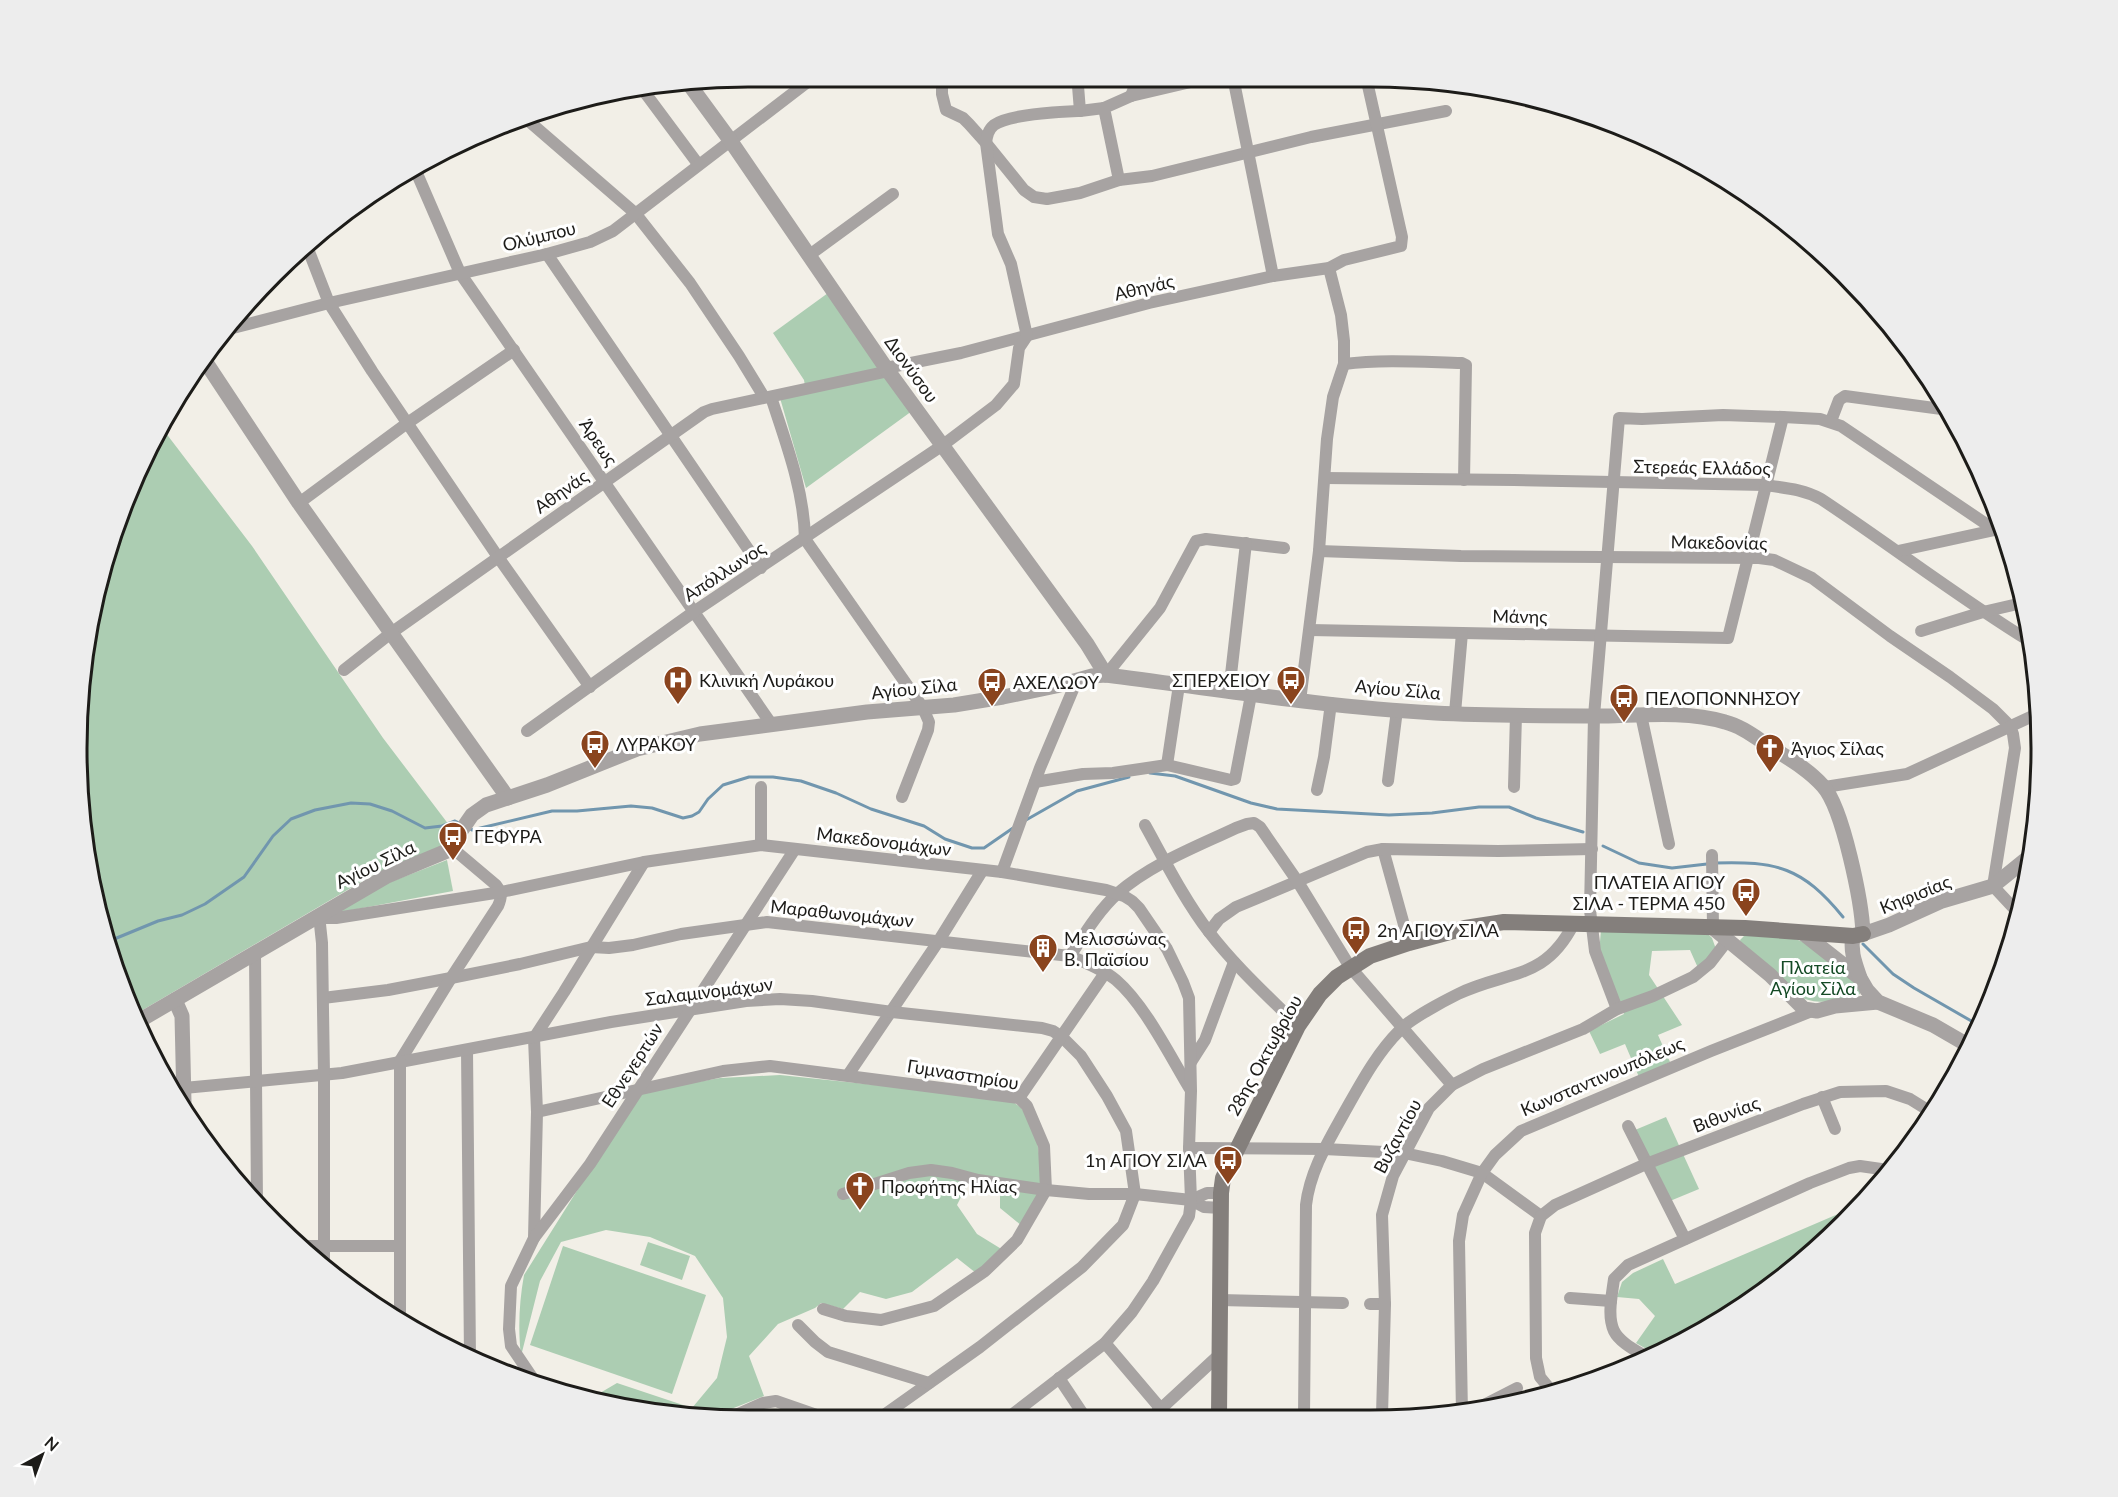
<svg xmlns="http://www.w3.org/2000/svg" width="2118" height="1497" font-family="Lato,sans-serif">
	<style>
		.green { fill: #accdb2 }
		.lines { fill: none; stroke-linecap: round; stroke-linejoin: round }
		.stream { stroke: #7196ae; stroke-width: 3 }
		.minor { stroke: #a7a3a2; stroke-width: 12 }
		.tertiary { stroke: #a7a3a2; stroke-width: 15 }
		.secondary { stroke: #847f7c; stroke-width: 16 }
		.labels { text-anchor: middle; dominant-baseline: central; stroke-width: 6; stroke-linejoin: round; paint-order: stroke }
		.street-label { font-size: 18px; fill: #1d1c19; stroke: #fff }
		.poi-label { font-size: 18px; fill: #1d1c19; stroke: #fff; text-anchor: start }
		.park-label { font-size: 18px; fill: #144a25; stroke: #fff }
		.rim { fill: none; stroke: #1d1c19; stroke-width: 3 }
	</style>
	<rect width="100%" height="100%" fill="#f2efe7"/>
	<g class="green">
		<polygon points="828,293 912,411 806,488 780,398 806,392 804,380 773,333"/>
		<polygon points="162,428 252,546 383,738 446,821 452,831 446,845 373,875 134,1015 99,923 82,837 82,660 128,491"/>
		<polygon points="447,860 453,891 336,913 388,883"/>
		<polygon points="1601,930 1706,932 1712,938 1716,949 1698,968 1690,950 1652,951 1649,975 1682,1025 1658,1035 1670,1062 1639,1077 1625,1044 1600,1054 1589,1031 1624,1014 1599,953"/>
		<path d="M1745,935C1760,935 1778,934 1792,938C1821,946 1844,968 1862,991L1857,997C1836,1001 1818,1006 1798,996L1743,950L1740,940Z"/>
		<path d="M780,1075L1009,1099L1020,1107L1034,1123L1044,1184L1022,1226L1000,1208V1187L969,1181L957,1205L977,1234L1003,1250L976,1273L957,1258L912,1292L886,1299L860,1292L843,1309L821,1303L815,1308L778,1324L749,1356L764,1396L711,1417L701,1418L588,1400L617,1383L692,1408L717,1378L727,1337L723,1298L695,1256L650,1237L606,1230L561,1242L540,1281L521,1356C518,1329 519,1303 524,1275L639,1092L720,1078Z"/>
		<polygon points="1666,1117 1699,1189 1670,1201 1635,1130"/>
		<polygon points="1859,1205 1813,1254 1666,1351 1657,1355 1636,1343 1655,1316 1639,1299 1617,1297 1622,1282 1633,1273 1663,1259 1675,1284"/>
		<polygon points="648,1242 690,1256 682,1280 640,1265"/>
		<polygon points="563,1246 706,1295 672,1394 530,1345"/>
	</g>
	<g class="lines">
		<g class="stream">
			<polyline points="1150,773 1175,776 1251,803 1277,809 1389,815 1432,813 1479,807 1509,807 1536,818 1583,832"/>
			<polyline points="1026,820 1077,791 1129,777"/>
			<polyline points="468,827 472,830 552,811 577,811 631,806 652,808 683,818 692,816 699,812 708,799 723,785 749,777 773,777 801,781 836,793 871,809 924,826 945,839 972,848 984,848 1013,828"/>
			<polyline points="1603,846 1639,863 1672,868 1707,864"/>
			<path d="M1714,863C1777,861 1802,867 1843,917"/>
			<polyline points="107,942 158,921 182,915 205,904 244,877 273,836 291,819 315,810 351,803 370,804 392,811 425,828 442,826 455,821 459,823"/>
			<polyline points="1863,944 1893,974 1914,988 1980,1026"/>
		</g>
		<g class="minor">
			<polyline points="942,77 942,94 946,110 963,118 969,124 986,143 1024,190 1034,197 1047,199 1080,193 1119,180 1152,176 1311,137 1446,111"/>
			<polyline points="1074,77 1078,86 1080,111 1104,108"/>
			<polyline points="1233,77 1273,276"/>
			<polyline points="643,90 698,164"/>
			<polyline points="1131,96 1138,77"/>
			<polyline points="524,117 635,213 690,283 739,356 764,397"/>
			<polyline points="415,169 460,273 772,725"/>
			<polyline points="1119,180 1104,108 1131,96 1212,77"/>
			<polyline points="308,249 329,303 372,371 498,557 590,687"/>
			<polyline points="547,254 761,568"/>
			<polyline points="808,256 893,194"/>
			<polyline points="225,330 329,303 547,254 590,242 613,231 814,77"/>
			<path d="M1344,364C1383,359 1423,362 1462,363L1466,365L1464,480"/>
			<polyline points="886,368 961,353 1149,303 1273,276 1329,268 1344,260 1401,246 1402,237 1366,77"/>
			<path d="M771,397C786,443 804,490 805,539L923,708L929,722L928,730L902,797"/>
			<polyline points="1831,421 1839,400 1845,396 1949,410"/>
			<path d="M1325,478L1514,480L1765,485C1785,488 1803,489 1821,499C1892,546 1959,598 2031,642"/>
			<polyline points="299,503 406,424 514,350"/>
			<polyline points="1319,551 1461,556 1759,558 1774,560 1812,578 1890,636 1950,677 1993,709 2010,726 2013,734 2015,748 1993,886 2020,915"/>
			<polyline points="1898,551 2004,528"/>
			<polyline points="1310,630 1728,638 1783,417"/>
			<polyline points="1921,631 1983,612 2022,603"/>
			<polyline points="344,670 391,633 704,412 712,409 889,371"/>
			<polyline points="1106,675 1160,608 1196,541 1206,539 1284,548"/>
			<polyline points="1229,692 1246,543"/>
			<polyline points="1300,701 1319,551 1327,439 1333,397 1344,364 1344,341 1341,315 1329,268"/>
			<polyline points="1455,713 1462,633"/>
			<polyline points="1641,715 1669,844"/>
			<path d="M527,731L695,611L943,445L996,405L1014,384L1019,348L1027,336L1011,264L998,234L986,143C987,136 988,130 994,125C1009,114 1059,112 1080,111"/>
			<polyline points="1167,765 1179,685"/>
			<polyline points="1388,781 1397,710"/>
			<polyline points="1035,782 1083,774 1113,773 1167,765 1231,780 1235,779 1251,695"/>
			<polyline points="761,787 761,845"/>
			<polyline points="1514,787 1516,715"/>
			<polyline points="1825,787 1907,774 2037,714"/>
			<polyline points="1317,790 1324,757 1331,703"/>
			<path d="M1145,825C1165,861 1184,899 1209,932C1235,966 1268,996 1298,1026"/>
			<polyline points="1383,849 1409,943"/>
			<polyline points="1712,855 1713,928"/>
			<polyline points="1002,872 1040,768 1077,680"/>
			<polyline points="1209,932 1219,919 1236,907 1367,852 1383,849 1498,851 1592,849"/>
			<polyline points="255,953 257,1204"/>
			<path d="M1070,956C1084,935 1098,911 1118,893C1151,864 1196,847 1236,828L1247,824L1254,823L1260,827L1298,882L1350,967L1452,1085"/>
			<path d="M323,998L388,990L451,978L520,964L591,947L609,948L633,945L681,934L767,922L1070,956C1086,963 1103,969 1116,980C1145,1005 1170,1056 1190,1089"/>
			<polyline points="1617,1009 1595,951 1590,910 1594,716 1619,418 1642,419 1723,415 1783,417 1820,419 1841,426 1995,530"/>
			<polyline points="534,1038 537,1112 534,1238 511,1286 509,1329 511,1346 536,1383"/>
			<polyline points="534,1038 564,992 644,862"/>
			<polyline points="467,1050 470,1358"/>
			<path d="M400,1061L451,978L498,906C502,897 502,893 496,885L451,847"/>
			<polyline points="1191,1062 1205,1040 1234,962"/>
			<polyline points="848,1075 938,942 982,871"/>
			<polyline points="184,1088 342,1073 611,1022 746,1001 780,999 812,1001 892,1012 1042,1028 1053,1031 1062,1037 1081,1056 1107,1096 1126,1131 1135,1194 1123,1225 1082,1267 980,1347 880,1418"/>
			<polyline points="1822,1097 1835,1129"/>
			<polyline points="1019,1098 1105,973"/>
			<polyline points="537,1112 723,1071 770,1066 1019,1098 1027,1106 1044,1146 1046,1190 1017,1240 985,1271 934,1306 881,1320 846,1316 823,1309"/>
			<polyline points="1628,1126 1685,1239"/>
			<polyline points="1189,1148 1324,1149 1404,1153 1442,1161 1482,1173 1541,1216"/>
			<polyline points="843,1194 909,1173 931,1170 952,1173 978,1180 1046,1190 1089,1194 1135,1194 1191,1200 1204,1207 1221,1208"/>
			<polyline points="1191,1200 1207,1193 1221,1193"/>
			<polyline points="1541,1216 1555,1205 1646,1164 1803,1104 1840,1092 1886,1091 1910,1099 1931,1112"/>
			<polyline points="1541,1216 1535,1233 1536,1358 1540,1377 1554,1394"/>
			<polyline points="534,1238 590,1164 795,849"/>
			<polyline points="301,1246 400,1246"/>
			<polyline points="324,1267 324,1075 322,943 319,915 327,918 336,918 501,892 644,862 761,845 1002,872 1106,890 1124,896 1132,901 1139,908 1167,949 1183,982 1189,998 1191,1091 1189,1148 1191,1200 1189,1216 1153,1281 1132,1312 1105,1343 1009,1417"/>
			<polyline points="1570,1298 1611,1301"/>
			<polyline points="1220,1300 1343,1303"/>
			<polyline points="1370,1304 1385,1304"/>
			<polyline points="400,1319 400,1061"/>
			<polyline points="798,1325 815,1342 828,1352 929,1383"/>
			<polyline points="1105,1343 1161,1409"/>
			<path d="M1648,1358C1637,1351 1620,1343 1614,1331C1607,1316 1612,1295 1614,1279L1628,1265L1810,1183L1849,1168L1860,1166L1881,1169L1889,1173"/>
			<polyline points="1059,1378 1085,1417"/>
			<polyline points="1462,1408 1476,1409 1517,1388"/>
			<polyline points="1462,1414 1459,1241 1463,1215 1482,1173 1495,1155 1521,1131 1711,1051 1812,1011"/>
			<polyline points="1382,1415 1385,1304 1382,1215 1393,1176 1429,1108 1452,1085 1483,1069 1583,1029 1617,1009 1653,996 1693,977 1710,963 1727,941"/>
			<polyline points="1153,1416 1219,1355"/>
			<path d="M1304,1416L1306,1205C1310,1171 1328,1142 1344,1113C1361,1083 1376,1054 1400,1030C1410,1019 1444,1001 1458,994C1508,970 1545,981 1574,923"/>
			<polyline points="727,1419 763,1403 776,1401 825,1418"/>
		</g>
		<g class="tertiary">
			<polyline points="689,84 730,140 886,368 1087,644 1106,675"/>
			<polyline points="203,358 299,503 508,798"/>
			<polyline points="1713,928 1770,975 1804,1009 1817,1011 1835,1006 1878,1002"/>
			<polyline points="1804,934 1860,978 1867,990 1878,1002 1933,1025 1971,1047"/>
			<path d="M1853,936C1850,951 1855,963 1860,978"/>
			<polyline points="175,1000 182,1016 184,1102"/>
			<path d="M137,1022L387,876L447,851L472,815L486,805L547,785L637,749L700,734L867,712L954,705L1003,697L1056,686L1092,676L1106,675C1216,689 1325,707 1435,713C1492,716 1550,716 1608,716C1645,715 1688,711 1725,722C1741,726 1755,737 1769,746C1788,758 1808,769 1823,786C1843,808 1862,903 1863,934L1889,925L1942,901L1993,886L2030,856"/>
		</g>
		<polyline class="secondary" points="1219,1416 1221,1193 1223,1178 1298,1026 1320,994 1337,977 1370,956 1409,943 1465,928 1504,922 1745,928 1853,936 1863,934"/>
	</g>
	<defs>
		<g id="hospital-pin" transform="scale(1.5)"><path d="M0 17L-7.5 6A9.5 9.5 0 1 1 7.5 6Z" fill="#8a441e" stroke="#fff"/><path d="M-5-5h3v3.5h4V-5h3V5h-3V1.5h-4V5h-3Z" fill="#fff"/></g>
		<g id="bus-pin" transform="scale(1.5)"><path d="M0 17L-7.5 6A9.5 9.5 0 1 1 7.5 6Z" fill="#8a441e" stroke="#fff"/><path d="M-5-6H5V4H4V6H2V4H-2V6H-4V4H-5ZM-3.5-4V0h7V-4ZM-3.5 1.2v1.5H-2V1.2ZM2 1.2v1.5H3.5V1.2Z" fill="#fff"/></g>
		<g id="church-pin" transform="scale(1.5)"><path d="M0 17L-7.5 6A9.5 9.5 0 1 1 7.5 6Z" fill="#8a441e" stroke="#fff"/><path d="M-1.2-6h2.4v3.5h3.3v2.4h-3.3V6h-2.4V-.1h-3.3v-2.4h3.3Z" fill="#fff"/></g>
		<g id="building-pin" transform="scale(1.5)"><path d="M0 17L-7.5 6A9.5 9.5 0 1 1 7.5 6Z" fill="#8a441e" stroke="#fff"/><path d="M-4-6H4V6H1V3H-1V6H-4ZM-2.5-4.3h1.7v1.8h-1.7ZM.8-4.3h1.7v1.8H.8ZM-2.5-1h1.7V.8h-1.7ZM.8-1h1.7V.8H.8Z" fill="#fff"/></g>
	</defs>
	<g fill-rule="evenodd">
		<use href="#hospital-pin" x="678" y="680"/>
		<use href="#bus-pin" x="1291" y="680"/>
		<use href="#bus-pin" x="992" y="682"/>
		<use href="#bus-pin" x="1624" y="698"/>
		<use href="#bus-pin" x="595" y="744"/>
		<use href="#church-pin" x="1770" y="748"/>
		<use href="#bus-pin" x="453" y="836"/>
		<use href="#bus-pin" x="1746" y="892"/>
		<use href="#bus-pin" x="1356" y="930"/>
		<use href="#building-pin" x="1043" y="948"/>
		<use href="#bus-pin" x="1228" y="1160"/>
		<use href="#church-pin" x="860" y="1186"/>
	</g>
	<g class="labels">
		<g class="street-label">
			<text transform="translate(539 236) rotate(-14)">Ολύμπου</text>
			<text transform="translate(1144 287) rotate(-13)">Αθηνάς</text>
			<text transform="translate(912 369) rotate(54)">Διονύσου</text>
			<text transform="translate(599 442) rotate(56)">Άρεως</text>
			<text transform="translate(1702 467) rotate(1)">Στερεάς Ελλάδος</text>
			<text transform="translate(561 491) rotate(-35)">Αθηνάς</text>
			<text transform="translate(1719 542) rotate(1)">Μακεδονίας</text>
			<text transform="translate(724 571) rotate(-33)">Απόλλωνος</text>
			<text transform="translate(1520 616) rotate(1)">Μάνης</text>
			<text transform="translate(914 688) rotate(-6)">Αγίου Σίλα</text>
			<text transform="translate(1398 689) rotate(5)">Αγίου Σίλα</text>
			<text transform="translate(884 841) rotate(7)">Μακεδονομάχων</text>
			<text transform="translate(375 864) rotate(-26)">Αγίου Σίλα</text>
			<text transform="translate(1915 894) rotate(-22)">Κηφισίας</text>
			<text transform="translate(842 913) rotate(6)">Μαραθωνομάχων</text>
			<text transform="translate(709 991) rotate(-7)">Σαλαμινομάχων</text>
			<text transform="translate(1264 1055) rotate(-61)">28ης Οκτωβρίου</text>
			<text transform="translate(632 1065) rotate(-57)">Εθνεγερτών</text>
			<text transform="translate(963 1074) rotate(9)">Γυμναστηρίου</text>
			<text transform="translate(1602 1076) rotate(-23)">Κωνσταντινουπόλεως</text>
			<text transform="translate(1726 1114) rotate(-21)">Βιθυνίας</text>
			<text transform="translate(1397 1136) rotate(-62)">Βυζαντίου</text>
		</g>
		<g class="poi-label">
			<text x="699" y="680">Κλινική Λυράκου</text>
			<text x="1270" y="680" text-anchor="end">ΣΠΕΡΧΕΙΟΥ</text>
			<text x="1013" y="682">ΑΧΕΛΩΟΥ</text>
			<text x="1645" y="698">ΠΕΛΟΠΟΝΝΗΣΟΥ</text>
			<text x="616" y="744">ΛΥΡΑΚΟΥ</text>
			<text x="1791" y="748">Άγιος Σίλας</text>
			<text x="474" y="836">ΓΕΦΥΡΑ</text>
			<text x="1725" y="882" text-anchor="end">ΠΛΑΤΕΙΑ ΑΓΙΟΥ<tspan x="1725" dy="21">ΣΙΛΑ - ΤΕΡΜΑ 450</tspan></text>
			<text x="1377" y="930">2η ΑΓΙΟΥ ΣΙΛΑ</text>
			<text x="1064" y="938">Μελισσώνας<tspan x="1064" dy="21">B. Παϊσίου</tspan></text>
			<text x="1207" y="1160" text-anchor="end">1η ΑΓΙΟΥ ΣΙΛΑ</text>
			<text x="881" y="1186">Προφήτης Ηλίας</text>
		</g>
		<g class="park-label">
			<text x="1813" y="967">Πλατεία<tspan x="1813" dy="21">Αγίου Σίλα</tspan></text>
		</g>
	</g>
	<path d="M0 0H2118V1497H0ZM748 87H1370A661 661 0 0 1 2031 748V749A661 661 0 0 1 1370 1410H748A661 661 0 0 1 87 749V748A661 661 0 0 1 748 87Z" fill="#ededed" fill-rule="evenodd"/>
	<path class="rim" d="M748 87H1370A661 661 0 0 1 2031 748V749A661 661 0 0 1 1370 1410H748A661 661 0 0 1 87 749V748A661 661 0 0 1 748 87Z"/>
	<g transform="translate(42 1455) rotate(41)" stroke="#ffffff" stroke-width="4.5" paint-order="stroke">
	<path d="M0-4.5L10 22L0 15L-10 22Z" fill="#1d1c19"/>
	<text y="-9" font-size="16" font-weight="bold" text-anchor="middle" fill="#1d1c19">N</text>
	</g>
</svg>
